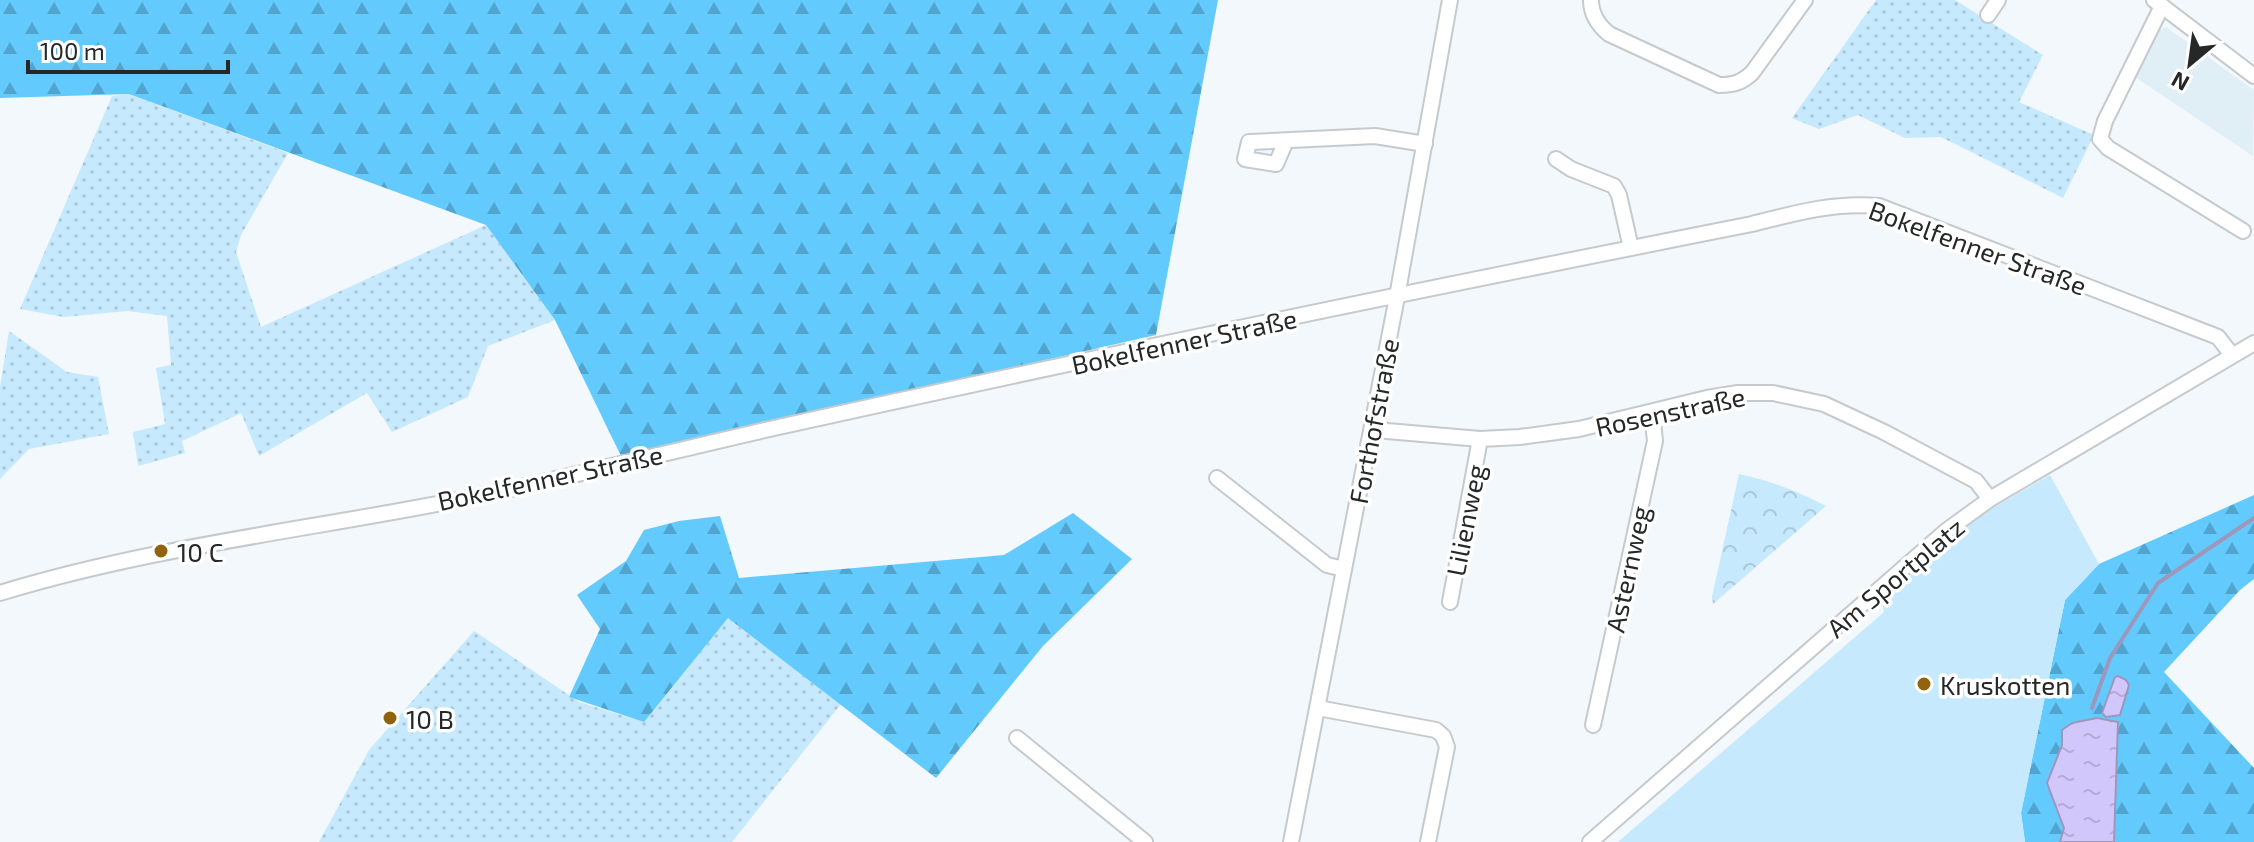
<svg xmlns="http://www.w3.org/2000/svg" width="2254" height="842" font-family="'Exo 2',sans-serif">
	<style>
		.built { fill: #e0eef5 }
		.grass { fill: url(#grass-dots) }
		.forest { fill: url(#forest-firs) }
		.park { fill: url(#park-crowns) }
		.pitch { fill: #c6e9fd }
		.water { fill: url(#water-ripples); stroke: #9e97bc; stroke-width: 2 }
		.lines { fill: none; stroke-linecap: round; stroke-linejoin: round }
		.stream { stroke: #9e97bc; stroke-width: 4 }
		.minor-casing { stroke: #c5cace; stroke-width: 18 }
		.minor { stroke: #fff; stroke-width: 14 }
		.poi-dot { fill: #91630e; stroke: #fff; stroke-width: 3 }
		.labels { text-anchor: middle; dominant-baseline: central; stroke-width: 7; stroke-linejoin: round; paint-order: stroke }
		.street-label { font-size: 26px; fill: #252728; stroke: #fff }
		.poi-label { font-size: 26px; fill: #252728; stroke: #fff; text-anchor: start }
	</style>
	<defs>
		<pattern id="grass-dots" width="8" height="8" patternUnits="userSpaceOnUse" patternTransform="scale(2)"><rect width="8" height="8" fill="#c6e9fd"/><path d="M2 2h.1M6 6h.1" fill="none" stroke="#aac8d9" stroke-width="1.8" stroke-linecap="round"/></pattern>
		<pattern id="forest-firs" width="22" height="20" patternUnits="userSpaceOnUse" patternTransform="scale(2)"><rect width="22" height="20" fill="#62cafd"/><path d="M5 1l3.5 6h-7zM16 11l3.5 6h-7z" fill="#51a4cd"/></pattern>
		<pattern id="park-crowns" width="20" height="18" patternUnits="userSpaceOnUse" patternTransform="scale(2)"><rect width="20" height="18" fill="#c6e9fd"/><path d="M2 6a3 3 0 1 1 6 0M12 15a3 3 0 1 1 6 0" fill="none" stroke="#aac8d9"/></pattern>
		<pattern id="water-ripples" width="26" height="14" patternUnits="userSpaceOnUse" patternTransform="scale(2)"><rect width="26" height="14" fill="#d2c7fb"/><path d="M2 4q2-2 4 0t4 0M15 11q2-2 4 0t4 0" fill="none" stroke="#b4abd7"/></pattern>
	</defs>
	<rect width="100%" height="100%" fill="#f2f8fb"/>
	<polygon class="built" points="2166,27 2254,90 2253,156 2132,75 2159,30"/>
	<g class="grass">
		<polygon points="1876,0 1955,0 2043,55 2019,102 2094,135 2063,198 1941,137 1905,138 1858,115 1819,129 1792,118"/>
		<polygon points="129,94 288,153 241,235 236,252 261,327 486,225 555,320 488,346 468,397 392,432 367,393 259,456 241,413 182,441 185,453 138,466 133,432 165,424 156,368 171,365 167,316 127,311 64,317 20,309 112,96"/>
		<polygon points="9,331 67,372 98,377 109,434 29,449 0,479 0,387"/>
		<polygon points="728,618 841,704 732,842 319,842 369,750 474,631 579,702 644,722"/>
	</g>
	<g class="forest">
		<polygon points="0,0 1218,0 1156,335 621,456 555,320 486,225 129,94 0,98"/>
		<polygon points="2254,495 2254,579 2240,590 2164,672 2254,768 2254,842 2114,842 2118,722 2098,718 2047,783 2064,828 2060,842 2025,842 2021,813 2065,600 2099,564"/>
		<polygon points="1073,513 1132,559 1043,646 936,778 728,618 644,722 569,697 600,629 577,595 626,561 644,530 679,521 720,516 739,578 1004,555"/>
	</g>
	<path class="park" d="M1739,474C1770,481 1798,491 1826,506L1713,604L1712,597Z"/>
	<polygon class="pitch" points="2050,475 2099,564 2065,600 2021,813 2025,842 1618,842 1884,612 1881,596 1951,538 1991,509"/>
	<g class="water">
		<polygon points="2118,676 2126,680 2129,685 2120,715 2106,717 2102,713 2115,677"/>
		<polygon points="2097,718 2118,722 2114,842 2060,842 2064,828 2047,783 2062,745 2062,730 2072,723"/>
	</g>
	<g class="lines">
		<polyline class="stream" points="2092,708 2110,658 2158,583 2254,518"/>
		<g class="minor-casing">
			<g id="minor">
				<path d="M1591,0C1591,15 1598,25 1609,34L1719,85C1733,85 1741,83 1752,73L1805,0"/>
				<polyline points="2154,0 2254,76"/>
				<polyline points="2162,6 2105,121 2100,139 2108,148 2243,231"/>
				<polyline points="1988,15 1998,0"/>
				<polyline points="1286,141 1276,164 1245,159 1249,142 1251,142 1375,136 1425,144"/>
				<polyline points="1556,159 1571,169 1614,186 1619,195 1631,248"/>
				<polyline points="1372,427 1387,431 1480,439 1520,437 1579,429 1707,398 1738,393 1773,393 1824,404 1884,432 1976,481 1990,499"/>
				<polyline points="1217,478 1327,565 1344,569"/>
				<path d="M0,593C164,543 335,527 502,491C590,472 678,450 765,430C1093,357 1423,289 1752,224C1795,213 1834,202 1879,206L2218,337L2232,355"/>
				<polyline points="1450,602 1480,439"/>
				<polyline points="1318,708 1436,730 1443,736 1447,747 1428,842"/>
				<polyline points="1593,725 1655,441 1652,413"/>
				<polyline points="1017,738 1145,842"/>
				<polyline points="1291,842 1397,297 1450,0"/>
				<polyline points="1590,842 1946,531 1990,499 2254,343"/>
			</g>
		</g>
		<use href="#minor" class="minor"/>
	</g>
	<g class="poi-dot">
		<circle cx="161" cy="551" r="8"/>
		<circle cx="1924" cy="684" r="8"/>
		<circle cx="390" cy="718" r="8"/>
	</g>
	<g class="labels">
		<g class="street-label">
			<text transform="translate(1978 247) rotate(20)">Bokelfenner Straße</text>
			<text transform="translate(1184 341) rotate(-12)">Bokelfenner Straße</text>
			<text transform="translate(1670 411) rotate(-12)">Rosenstraße</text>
			<text transform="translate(1373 421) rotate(-79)">Forthofstraße</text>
			<text transform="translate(550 477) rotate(-12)">Bokelfenner Straße</text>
			<text transform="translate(1465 520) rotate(-79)">Lilienweg</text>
			<text transform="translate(1627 569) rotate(-78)">Asternweg</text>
			<text transform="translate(1895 577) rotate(-40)">Am Sportplatz</text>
		</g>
		<g class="poi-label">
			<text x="177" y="551">10 C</text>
			<text x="1940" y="684">Kruskotten</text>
			<text x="406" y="718">10 B</text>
		</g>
	</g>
	<g transform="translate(2190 64) rotate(209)" stroke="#ffffff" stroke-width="6" paint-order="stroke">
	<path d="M0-6L14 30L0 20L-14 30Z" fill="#252728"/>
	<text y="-12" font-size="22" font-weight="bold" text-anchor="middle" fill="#252728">N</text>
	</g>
	<path d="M28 60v12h200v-12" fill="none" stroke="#252728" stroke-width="4"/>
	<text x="40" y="60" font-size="24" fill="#252728" stroke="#ffffff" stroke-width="6" paint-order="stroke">100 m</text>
</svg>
